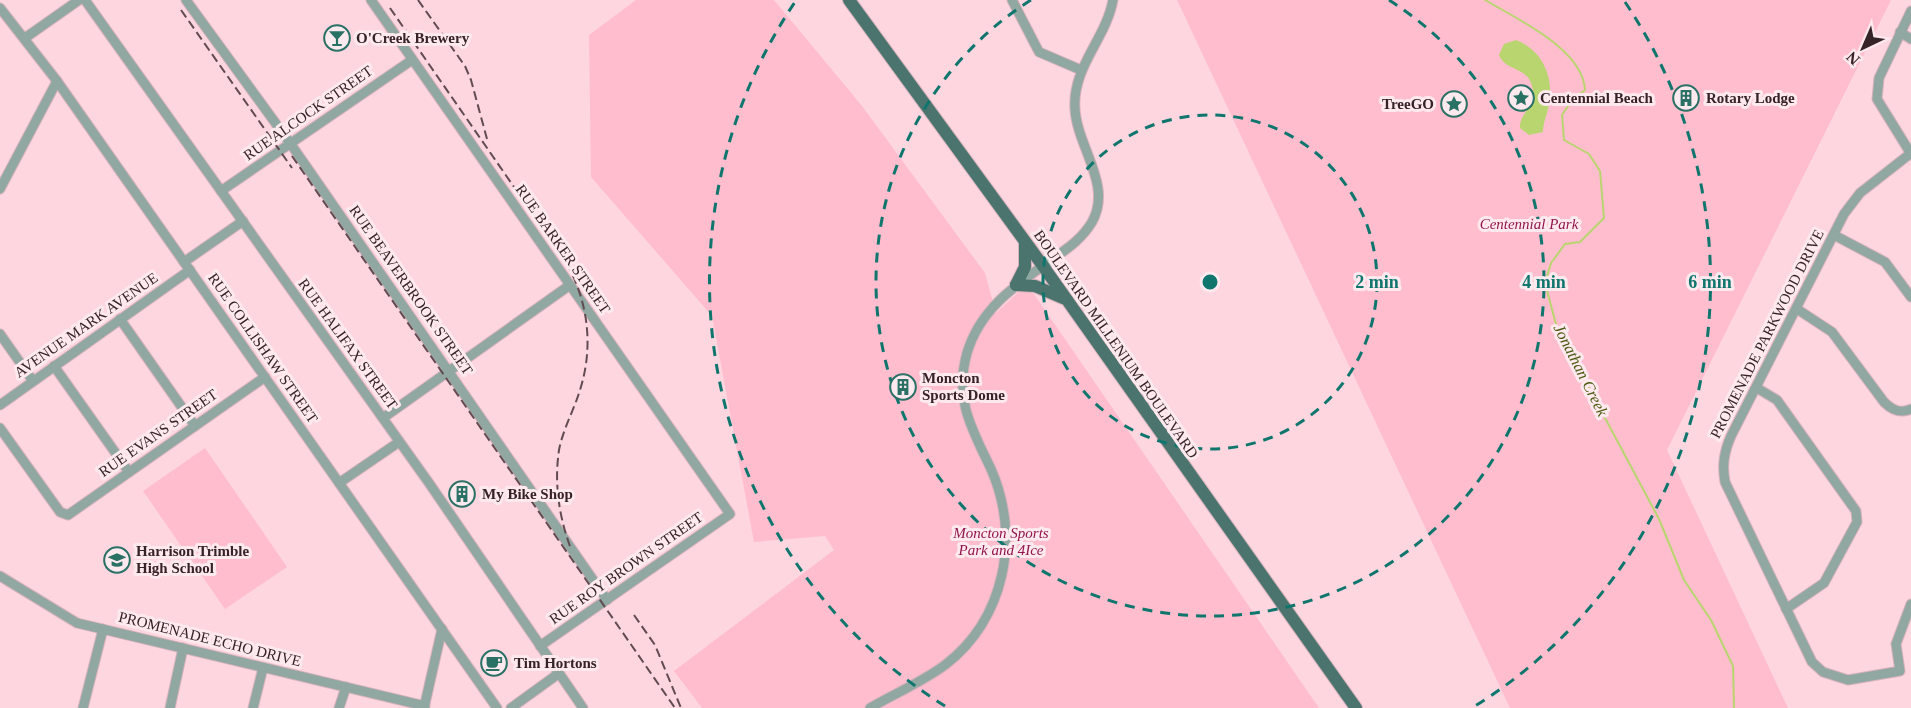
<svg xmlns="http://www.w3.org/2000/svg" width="1911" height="708" font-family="'Times New Roman',serif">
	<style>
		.green { fill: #ffbdce }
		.water { fill: #b9d56f }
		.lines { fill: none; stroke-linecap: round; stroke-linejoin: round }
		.stream { stroke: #b9d56f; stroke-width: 2 }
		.minor-casing { stroke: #d6b2bb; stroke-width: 11 }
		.major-casing { stroke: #d6b2bb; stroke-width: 14 }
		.minor { stroke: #90a7a2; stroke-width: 9 }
		.major { stroke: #4a746d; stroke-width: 12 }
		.rail { stroke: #624b51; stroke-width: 2; stroke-dasharray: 9 4.5; stroke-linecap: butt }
		.ring { fill: none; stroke: #0f766e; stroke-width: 3; stroke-dasharray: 10 8 }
		.labels { text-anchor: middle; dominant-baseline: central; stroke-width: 6; stroke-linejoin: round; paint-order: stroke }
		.poi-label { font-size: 15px; font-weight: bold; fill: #352328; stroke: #feeaee; text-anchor: start }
		.street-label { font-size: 15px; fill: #352328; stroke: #feeaee }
		.park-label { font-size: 15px; font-style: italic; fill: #93164c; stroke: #feeaee }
		.water-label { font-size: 16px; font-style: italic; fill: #4a5a10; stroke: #feeaee }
		.centre { fill: #0f766e; stroke: #feeaee; stroke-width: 3 }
		.ring-label { font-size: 18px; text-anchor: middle; font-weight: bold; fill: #0f766e; stroke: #feeaee; stroke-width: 6; stroke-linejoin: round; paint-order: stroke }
	</style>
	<rect width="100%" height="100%" fill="#fed6e0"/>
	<g class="green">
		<polygon points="636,0 774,0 862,106 985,273 996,313 1027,284 1319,708 702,708 674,671 834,550 825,536 754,542 712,316 591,177 589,35"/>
		<polygon points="1177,0 1891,0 1667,450 1788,708 1510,708"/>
		<polygon points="205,448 287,567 225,609 143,491"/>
	</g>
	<path class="water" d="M1516,40C1542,50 1554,77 1549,103C1548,113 1543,122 1543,132L1529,135L1520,128C1519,114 1534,108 1533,92C1531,65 1506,73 1499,55L1504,44Z"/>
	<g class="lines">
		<path class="stream" d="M1485,0C1517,19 1583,49 1585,90L1573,99L1562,115L1564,140L1589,154L1600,171L1604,218L1580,242L1565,244L1551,263L1545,283L1557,328L1659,519L1684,580L1711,620L1733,666L1734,708"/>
		<g class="minor-casing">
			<g id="minor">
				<polyline points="85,0 429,483 583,708"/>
				<polyline points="186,0 290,143 607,600"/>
				<polyline points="371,0 730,514 540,646"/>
				<polyline points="1012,0 1039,52 1081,70"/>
				<polyline points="0,8 57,81 497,708"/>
				<polyline points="1911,11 1879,78 1877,99 1911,154"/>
				<polyline points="1900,32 1911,39"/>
				<polyline points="25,38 79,0"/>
				<path d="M1911,153L1860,193L1844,214L1731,436C1724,452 1722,465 1725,482L1812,662L1823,672L1848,680L1900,671L1896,644L1911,604"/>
				<polyline points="0,189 57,81"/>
				<polyline points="221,191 412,60"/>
				<polyline points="1834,235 1885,262 1911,297"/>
				<polyline points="184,262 243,221"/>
				<path d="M1797,309L1832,332L1884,402C1892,410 1900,414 1911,409"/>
				<polyline points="120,319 195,426"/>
				<polyline points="0,334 33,381"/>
				<polyline points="54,366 129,472"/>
				<polyline points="1757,388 1777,400 1856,511 1857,522 1824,583 1786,609"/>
				<polyline points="0,405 190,270"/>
				<polyline points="383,418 570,285"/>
				<polyline points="0,428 60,512 68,515 265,377"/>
				<polyline points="339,483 399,442"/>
				<polyline points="0,576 77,623 425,706"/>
				<polyline points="83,708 103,629"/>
				<polyline points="170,708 183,648"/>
				<polyline points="253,708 263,668"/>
				<polyline points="339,708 346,687"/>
				<polyline points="424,708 442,629"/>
				<polyline points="511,708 558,674"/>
				<path d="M870,708C894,694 922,682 945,665C1005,619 1021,537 991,469C972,429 954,400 967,353C981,306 1019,283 1057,256C1071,246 1083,237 1092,222C1113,185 1077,147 1075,109C1072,67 1106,39 1113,0"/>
			</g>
		</g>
		<g class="major-casing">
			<g id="major">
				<polyline points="849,0 1043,266 1356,708"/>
				<polyline points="1016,285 1035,286 1063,298"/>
				<polyline points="1016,285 1025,267 1025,243"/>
			</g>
		</g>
		<use href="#minor" class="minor"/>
		<use href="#major" class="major"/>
		<g class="rail">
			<polyline points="418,0 465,66 471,80 487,139"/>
			<path d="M390,8L566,262C588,301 594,346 580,390C574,410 563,429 559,450C554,484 559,517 571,549"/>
			<polyline points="181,10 292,168"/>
			<polyline points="292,156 675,708"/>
			<polyline points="634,615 655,645 681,708"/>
		</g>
	</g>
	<g class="ring">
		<circle cx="1210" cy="282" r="167"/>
		<path d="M1389 0A334 334 0 1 1 1031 0"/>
		<path d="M945 706A500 500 0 0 1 795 2M1625 2A500 500 0 0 1 1475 706"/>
	</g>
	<defs>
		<g id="bar-ring" transform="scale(1.35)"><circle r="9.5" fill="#feeaee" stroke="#297065" stroke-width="1.5"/><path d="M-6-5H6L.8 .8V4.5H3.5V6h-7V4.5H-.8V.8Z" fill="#297065"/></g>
		<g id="sight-ring" transform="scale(1.35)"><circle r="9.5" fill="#feeaee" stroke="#297065" stroke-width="1.5"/><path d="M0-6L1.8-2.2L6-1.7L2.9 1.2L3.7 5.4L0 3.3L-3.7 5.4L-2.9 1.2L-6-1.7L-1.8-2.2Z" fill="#297065"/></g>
		<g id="building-ring" transform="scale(1.35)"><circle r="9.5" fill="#feeaee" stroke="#297065" stroke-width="1.5"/><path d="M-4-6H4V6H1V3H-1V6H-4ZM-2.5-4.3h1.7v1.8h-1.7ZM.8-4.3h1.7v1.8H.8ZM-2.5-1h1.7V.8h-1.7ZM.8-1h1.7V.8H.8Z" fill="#297065"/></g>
		<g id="school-ring" transform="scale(1.35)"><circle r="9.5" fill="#feeaee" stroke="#297065" stroke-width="1.5"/><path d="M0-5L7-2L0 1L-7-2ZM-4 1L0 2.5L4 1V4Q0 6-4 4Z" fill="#297065"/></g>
		<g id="cafe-ring" transform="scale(1.35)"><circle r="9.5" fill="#feeaee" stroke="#297065" stroke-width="1.5"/><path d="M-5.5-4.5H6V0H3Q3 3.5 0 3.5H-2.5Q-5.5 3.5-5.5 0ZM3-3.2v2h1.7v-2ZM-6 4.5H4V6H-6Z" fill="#297065"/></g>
	</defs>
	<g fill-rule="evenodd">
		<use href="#bar-ring" x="337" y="38"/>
		<use href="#sight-ring" x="1521" y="98"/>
		<use href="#building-ring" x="1686" y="98"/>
		<use href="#sight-ring" x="1454" y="104"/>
		<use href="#building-ring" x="903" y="387"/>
		<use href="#building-ring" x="462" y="494"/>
		<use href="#school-ring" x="117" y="560"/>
		<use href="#cafe-ring" x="494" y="663"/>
	</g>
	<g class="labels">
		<g class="poi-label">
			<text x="356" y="38">O'Creek Brewery</text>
			<text x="1540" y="98">Centennial Beach</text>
			<text x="1706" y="98">Rotary Lodge</text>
			<text x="1434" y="104" text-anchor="end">TreeGO</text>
			<text x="922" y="378">Moncton<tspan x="922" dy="17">Sports Dome</tspan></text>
			<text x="482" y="494">My Bike Shop</text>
			<text x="136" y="551">Harrison Trimble<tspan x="136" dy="17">High School</tspan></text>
			<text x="514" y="663">Tim Hortons</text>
		</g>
		<g class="street-label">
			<text transform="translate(308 113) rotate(-35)">RUE ALCOCK STREET</text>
			<text transform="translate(563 249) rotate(55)">RUE BARKER STREET</text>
			<text transform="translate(411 290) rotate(55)">RUE BEAVERBROOK STREET</text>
			<text transform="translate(86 325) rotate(-35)">AVENUE MARK AVENUE</text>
			<text transform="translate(1767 334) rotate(-63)">PROMENADE PARKWOOD DRIVE</text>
			<text transform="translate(348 344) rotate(54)">RUE HALIFAX STREET</text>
			<text transform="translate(1116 344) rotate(55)">BOULEVARD MILLENIUM BOULEVARD</text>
			<text transform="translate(263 348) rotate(55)">RUE COLLISHAW STREET</text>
			<text transform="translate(158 433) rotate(-35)">RUE EVANS STREET</text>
			<text transform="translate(626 568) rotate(-35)">RUE ROY BROWN STREET</text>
			<text transform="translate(210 639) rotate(14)">PROMENADE ECHO DRIVE</text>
		</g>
		<g class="park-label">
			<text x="1529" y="224">Centennial Park</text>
			<text x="1001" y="533">Moncton Sports<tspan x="1001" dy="17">Park and 4Ice</tspan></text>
		</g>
		<g class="water-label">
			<text transform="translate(1581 370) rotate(63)">Jonathan Creek</text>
		</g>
	</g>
	<circle cx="1210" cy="282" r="9" class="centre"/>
	<g class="ring-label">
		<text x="1377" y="288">2 min</text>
		<text x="1544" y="288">4 min</text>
		<text x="1710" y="288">6 min</text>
	</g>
	<g transform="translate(1863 48) rotate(224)" stroke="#feeaee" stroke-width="4.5" paint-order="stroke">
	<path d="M0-4.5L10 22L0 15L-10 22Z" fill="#352328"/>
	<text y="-9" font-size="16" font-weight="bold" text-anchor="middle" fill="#352328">N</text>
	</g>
</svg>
